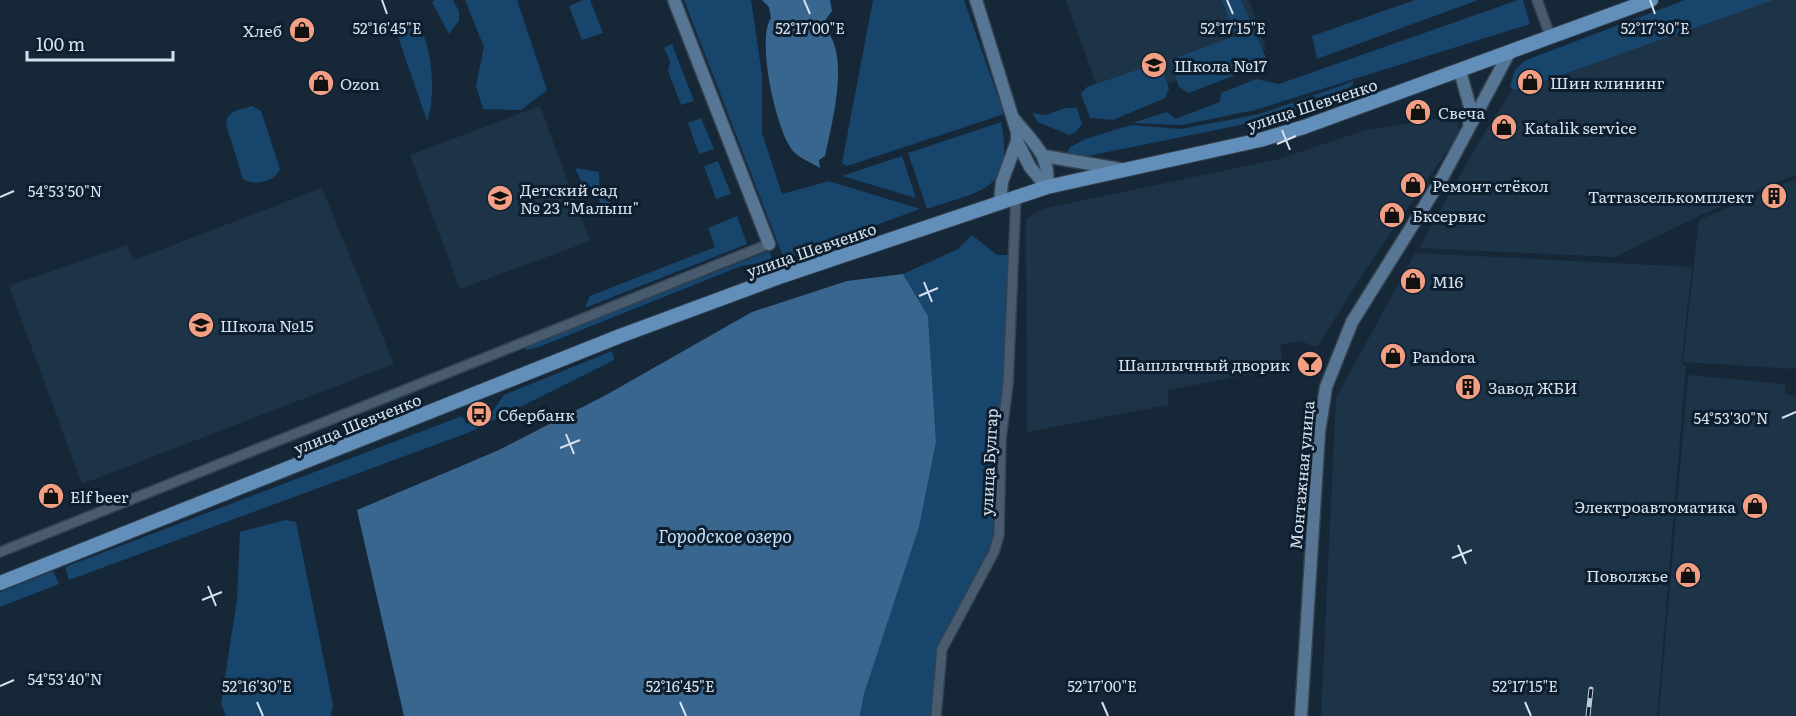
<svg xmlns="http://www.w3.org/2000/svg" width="1796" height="716" font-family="Literata,serif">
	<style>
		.built { fill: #1d3448 }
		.green { fill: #18456c }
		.water { fill: #39668f }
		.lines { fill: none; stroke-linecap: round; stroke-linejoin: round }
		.street-casing { stroke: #354250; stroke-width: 12 }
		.secondary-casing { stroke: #354250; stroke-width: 15 }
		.primary-casing { stroke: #354250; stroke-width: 16 }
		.street { stroke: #495c6f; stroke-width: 9 }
		.secondary { stroke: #567694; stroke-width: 12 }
		.primary { stroke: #628fba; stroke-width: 14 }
		.rail-casing { stroke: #becad7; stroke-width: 5 }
		.rail { stroke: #0d1e2e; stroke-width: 3; stroke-dasharray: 9; stroke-linecap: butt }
		.ticks { fill: none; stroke: #d6e1ed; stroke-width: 2 }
		.labels { text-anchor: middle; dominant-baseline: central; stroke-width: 6; stroke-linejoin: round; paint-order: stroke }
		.poi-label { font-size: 16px; fill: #d6e1ed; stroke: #0d1e2e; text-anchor: start }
		.street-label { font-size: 16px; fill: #d6e1ed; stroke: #0d1e2e }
		.water-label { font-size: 18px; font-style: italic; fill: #c5dff9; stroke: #0d1e2e }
		.ticks-label { font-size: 15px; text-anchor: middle; fill: #d6e1ed; stroke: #0d1e2e; stroke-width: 6; stroke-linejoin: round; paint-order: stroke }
	</style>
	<rect width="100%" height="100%" fill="#162738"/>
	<g class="built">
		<polygon points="1066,0 1249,0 1266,49 1104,106"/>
		<polygon points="1753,0 1796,0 1796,175 1699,216 1615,257 1419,248 1481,138 1518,82"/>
		<polygon points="540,106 590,241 460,289 410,155"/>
		<polygon points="1456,116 1460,132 1366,269 1317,347 1300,341 1280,345 1283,368 1168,390 1168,405 1027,432 1026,219 1042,209 1279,159 1366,130"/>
		<polygon points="1796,179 1796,369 1683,362 1699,220"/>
		<polygon points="322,188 394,364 82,484 9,286 127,245 134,260"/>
		<polygon points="1415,253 1692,267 1681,363 1686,367 1657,716 1321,716 1336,398"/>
		<polygon points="1688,375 1785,384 1785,395 1796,396 1796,716 1659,716"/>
	</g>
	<g class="green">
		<polygon points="435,0 453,0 459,11 459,21 449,34 432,2"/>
		<polygon points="465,0 517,0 547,90 521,110 483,109 476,86 484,47"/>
		<polygon points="583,0 590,0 603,33 582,40 569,6"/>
		<polygon points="684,0 751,0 762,75 762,133 782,194 829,181 920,209 790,257 782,254"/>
		<polygon points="873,0 964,0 1004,114 847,166 842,163"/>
		<polygon points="1222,0 1241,0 1266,58 1263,64 1189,93 1179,87 1170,60 1235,36"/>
		<polygon points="1415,0 1478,0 1317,59 1312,36"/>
		<polygon points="1518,0 1523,0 1530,24 1255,110 1182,125 1132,123 1167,112 1175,119 1220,102 1221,93 1256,79 1279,84"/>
		<polygon points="1685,0 1773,0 1527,87 1513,90 1510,86 1515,70 1526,60"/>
		<path d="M407,20C410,22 416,25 419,28C433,45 436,101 427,121L394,25Z"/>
		<polygon points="672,44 694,101 681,105 668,71 670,61 664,48"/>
		<polygon points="1155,64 1161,66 1169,89 1165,98 1113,120 1090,118 1081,94 1087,87"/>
		<polygon points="1354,81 1350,91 1260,121 1088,156 1074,157 1068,154 1069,148 1085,139 1131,125 1181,129 1260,114"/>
		<path d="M252,106L261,111L280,169C275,182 254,186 243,179L226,124C227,110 240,110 252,106Z"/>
		<polygon points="1065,108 1077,108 1082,124 1076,132 1069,135 1038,122 1032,113 1046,115"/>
		<polygon points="701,118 714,149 699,154 688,123"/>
		<path d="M1001,122C1015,192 981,190 927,209L908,153Z"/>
		<polygon points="902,156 916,198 842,176"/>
		<polygon points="718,161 731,194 716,199 704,166"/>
		<polygon points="575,168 599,172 600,193 607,194 613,211 598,216 600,194 586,192"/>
		<polygon points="737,216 747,244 585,308 590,296 715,247 708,228"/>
		<polygon points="972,235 997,255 1009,255 1007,372 992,543 939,645 933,716 860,716 864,694 919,527 936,442 928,316 903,274 958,249"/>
		<polygon points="769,251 773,261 741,266 539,347 526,350 525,347"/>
		<polygon points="612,351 614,360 470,432 69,580 65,567 462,416 467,424 490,415 504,395"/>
		<polygon points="285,520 296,522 333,705 331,716 226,716 221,704 237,599 240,532"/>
		<polygon points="53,571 59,584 0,607 0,592"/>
	</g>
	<g class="water">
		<path d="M762,0H830L832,11L826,19V30C850,56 832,123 825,156L819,160L820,168C811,162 800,159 793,151C776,131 756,39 771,18L769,7Z"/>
		<polygon points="903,274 928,316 936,442 919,527 864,694 860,716 404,716 357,510 499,450 606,395 752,312 847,281"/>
	</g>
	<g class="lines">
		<g class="street-casing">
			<g id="street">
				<polyline points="1537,0 1551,38"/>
				<polyline points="0,552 769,244"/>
				<polyline points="936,716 942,649 994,552 999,535 1001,439 1008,385 1016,196"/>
			</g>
		</g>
		<g class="secondary-casing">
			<g id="secondary">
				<polyline points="674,0 769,244"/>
				<polyline points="976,0 1017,132 1017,141 1002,182 1000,202"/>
				<polyline points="1460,71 1470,107 1469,123"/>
				<path d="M1014,119C1033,143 1051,155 1047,187"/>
				<polyline points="1017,141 1030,167 1047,187"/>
				<polyline points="1044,156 1120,169"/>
				<polyline points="1301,716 1319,432 1326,387 1352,322 1442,178 1509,53"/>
			</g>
		</g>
		<g class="primary-casing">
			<polyline id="primary" points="0,583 620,336 782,276 1047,187 1260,140 1304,127 1651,0"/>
		</g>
		<use href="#street" class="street"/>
		<use href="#secondary" class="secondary"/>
		<use href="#primary" class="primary"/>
		<g class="rail-casing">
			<polyline id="rail" points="1588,716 1591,689"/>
		</g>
		<use href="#rail" class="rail"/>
	</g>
	<path class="ticks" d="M382,0L387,14M804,0L810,14M1227,0L1233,14M1650,0L1655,14M1282,130L1290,150M1277,144L1296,136M0,197L14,191M924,282L932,302M919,296L938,288M1782,418L1796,412M566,434L574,454M560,448L580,440M1458,545L1466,564M1452,558L1472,550M208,586L216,606M202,600L222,592M0,686L14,680M257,702L263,716M680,702L686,716M1102,702L1108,716M1525,702L1531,716"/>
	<defs>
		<g id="shop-disc" transform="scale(1.35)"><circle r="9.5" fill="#f39f84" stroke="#0d1e2e"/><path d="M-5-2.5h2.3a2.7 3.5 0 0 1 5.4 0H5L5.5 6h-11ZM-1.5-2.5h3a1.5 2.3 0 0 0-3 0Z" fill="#111"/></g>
		<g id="school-disc" transform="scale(1.35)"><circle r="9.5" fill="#f39f84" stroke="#0d1e2e"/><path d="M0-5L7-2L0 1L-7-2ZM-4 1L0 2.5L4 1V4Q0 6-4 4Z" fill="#111"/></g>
		<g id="building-disc" transform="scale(1.35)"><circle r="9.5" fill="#f39f84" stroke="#0d1e2e"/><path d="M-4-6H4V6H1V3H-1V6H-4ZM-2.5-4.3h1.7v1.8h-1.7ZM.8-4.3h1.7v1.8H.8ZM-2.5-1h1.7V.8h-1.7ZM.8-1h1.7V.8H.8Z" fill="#111"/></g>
		<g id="bar-disc" transform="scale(1.35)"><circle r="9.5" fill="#f39f84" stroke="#0d1e2e"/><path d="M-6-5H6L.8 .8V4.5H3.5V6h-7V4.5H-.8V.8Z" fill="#111"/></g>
		<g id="bus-disc" transform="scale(1.35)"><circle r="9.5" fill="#f39f84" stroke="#0d1e2e"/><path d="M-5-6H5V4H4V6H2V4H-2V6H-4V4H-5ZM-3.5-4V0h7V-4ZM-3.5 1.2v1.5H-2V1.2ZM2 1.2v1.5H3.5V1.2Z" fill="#111"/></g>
	</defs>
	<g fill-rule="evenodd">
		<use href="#shop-disc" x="302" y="30"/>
		<use href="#school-disc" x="1154" y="65"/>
		<use href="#shop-disc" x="1530" y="82"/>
		<use href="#shop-disc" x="321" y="83"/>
		<use href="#shop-disc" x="1418" y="112"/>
		<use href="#shop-disc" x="1504" y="127"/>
		<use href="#shop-disc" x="1413" y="185"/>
		<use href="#building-disc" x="1774" y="196"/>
		<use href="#school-disc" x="500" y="198"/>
		<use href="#shop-disc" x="1392" y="215"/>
		<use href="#shop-disc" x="1413" y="281"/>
		<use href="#school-disc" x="201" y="325"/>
		<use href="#shop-disc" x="1393" y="356"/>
		<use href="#bar-disc" x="1310" y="364"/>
		<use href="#building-disc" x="1468" y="387"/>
		<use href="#bus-disc" x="479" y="414"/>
		<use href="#shop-disc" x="51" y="496"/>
		<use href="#shop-disc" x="1755" y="506"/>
		<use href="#shop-disc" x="1688" y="575"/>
	</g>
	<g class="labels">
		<g class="poi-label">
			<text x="282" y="30" text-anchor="end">Хлеб</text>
			<text x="1174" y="65">Школа №17</text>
			<text x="1550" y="82">Шин клининг</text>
			<text x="340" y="83">Ozon</text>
			<text x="1438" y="112">Свеча</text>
			<text x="1524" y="127">Katalik service</text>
			<text x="1432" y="185">Ремонт стёкол</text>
			<text x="520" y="189">Детский сад<tspan x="520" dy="18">№ 23 "Малыш"</tspan></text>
			<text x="1754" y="196" text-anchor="end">Татгазселькомплект</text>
			<text x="1412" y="215">Бксервис</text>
			<text x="1432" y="281">М16</text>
			<text x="220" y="325">Школа №15</text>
			<text x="1412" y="356">Pandora</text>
			<text x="1290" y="364" text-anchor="end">Шашлычный дворик</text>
			<text x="1488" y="387">Завод ЖБИ</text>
			<text x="498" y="414">Сбербанк</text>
			<text x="70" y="496">Elf beer</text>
			<text x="1736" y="506" text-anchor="end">Электроавтоматика</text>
			<text x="1668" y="575" text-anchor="end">Поволжье</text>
		</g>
		<g class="street-label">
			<text transform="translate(1312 104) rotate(-18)">улица Шевченко</text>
			<text transform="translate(811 249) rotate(-19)">улица Шевченко</text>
			<text transform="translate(357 423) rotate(-22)">улица Шевченко</text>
			<text transform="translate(988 462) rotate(-87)">улица Булгар</text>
			<text transform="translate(1301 475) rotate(-85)">Монтажная улица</text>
		</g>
		<g class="water-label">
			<text x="725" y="535">Городское озеро</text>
		</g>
	</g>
	<g class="ticks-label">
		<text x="387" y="34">52°16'45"E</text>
		<text x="810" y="34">52°17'00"E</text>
		<text x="1233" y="34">52°17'15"E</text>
		<text x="1655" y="34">52°17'30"E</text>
		<text x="65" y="197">54°53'50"N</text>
		<text x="1731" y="424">54°53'30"N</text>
		<text x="65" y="685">54°53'40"N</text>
		<text x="257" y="692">52°16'30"E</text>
		<text x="680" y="692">52°16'45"E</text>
		<text x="1102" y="692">52°17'00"E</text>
		<text x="1525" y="692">52°17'15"E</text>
	</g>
	<path d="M27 51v9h146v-9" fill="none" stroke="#d6e1ed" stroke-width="3"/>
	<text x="36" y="51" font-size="18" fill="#d6e1ed" stroke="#0d1e2e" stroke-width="4.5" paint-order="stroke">100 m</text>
</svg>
